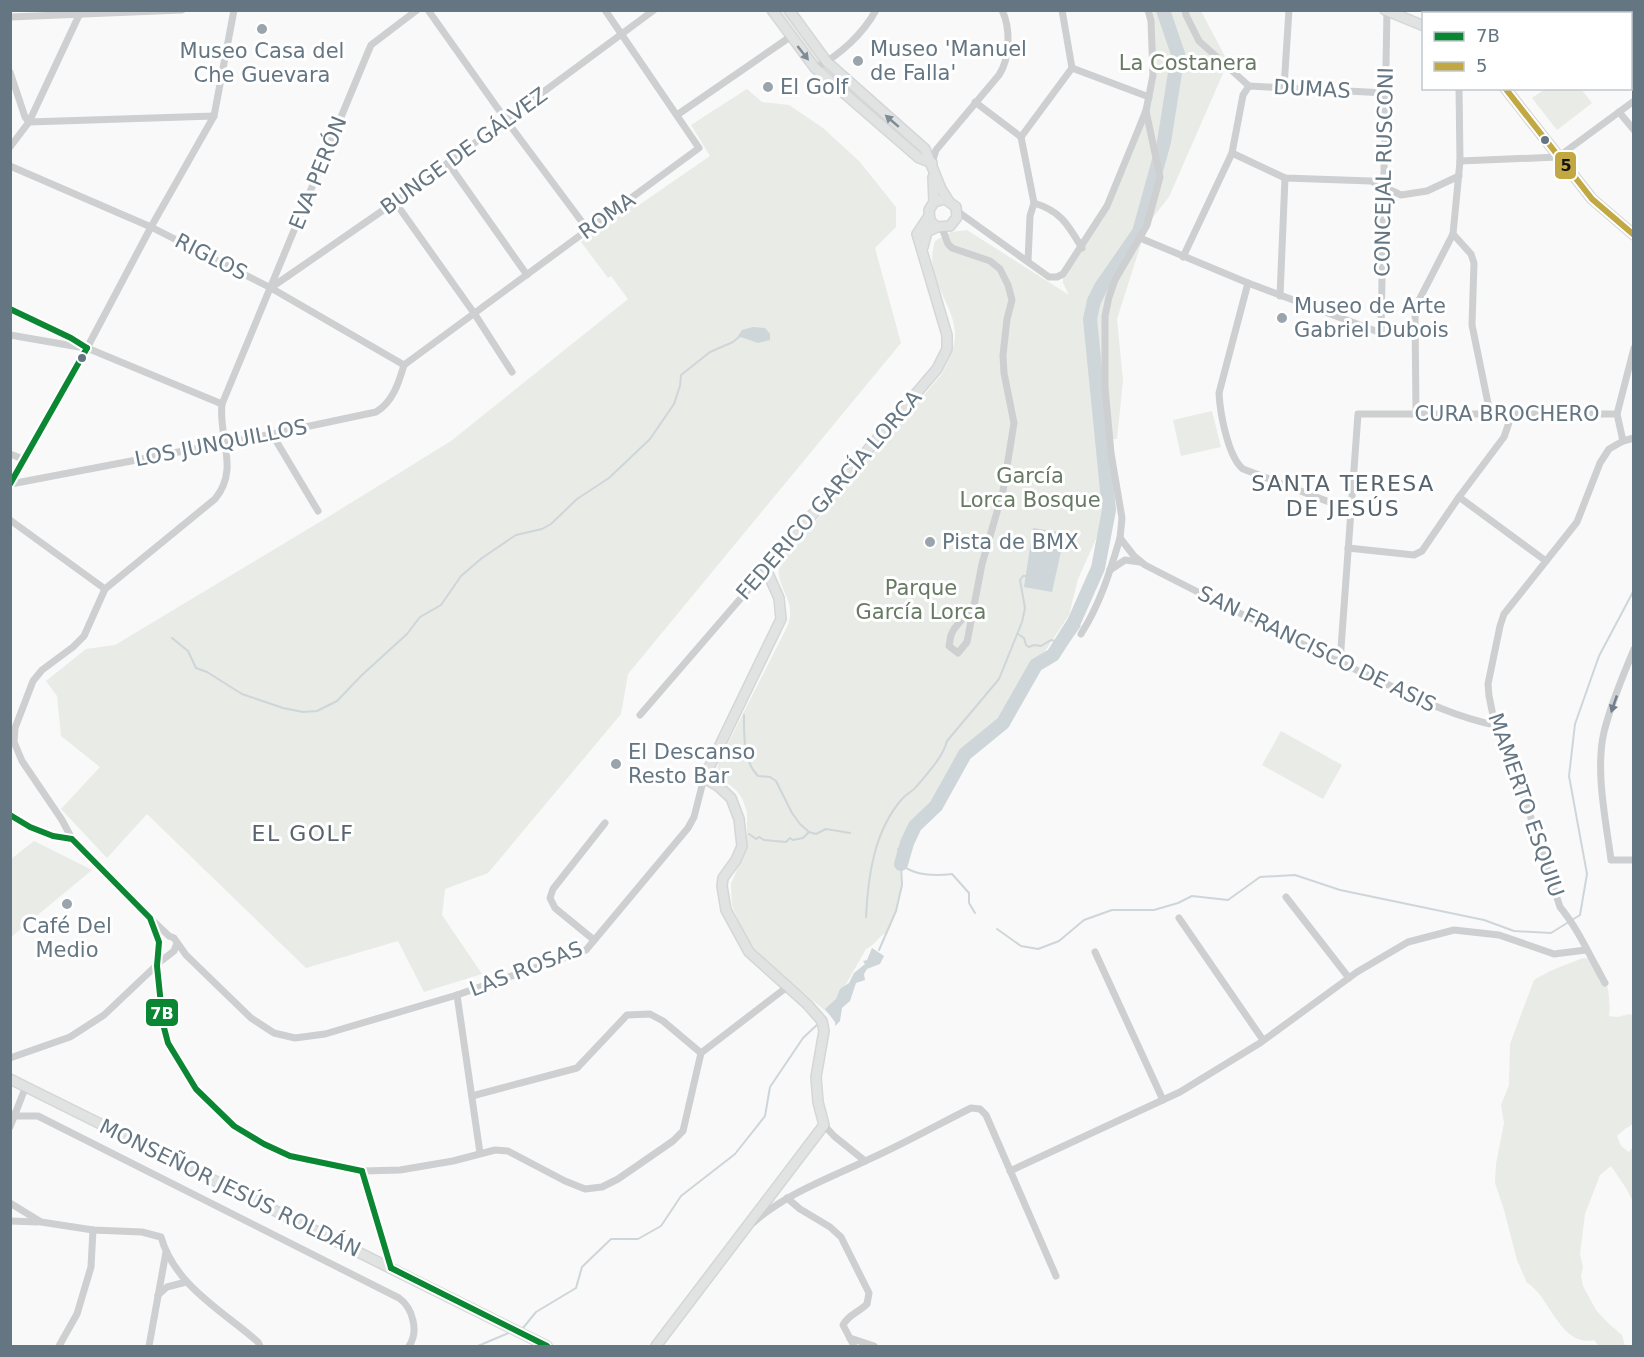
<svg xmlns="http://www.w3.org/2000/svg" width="1644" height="1357" font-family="'DejaVu Sans',sans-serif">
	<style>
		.green { fill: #e8ebe6 }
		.water { fill: #ced6d9 }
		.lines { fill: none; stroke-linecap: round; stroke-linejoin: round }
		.stream { stroke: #ced6d9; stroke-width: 2 }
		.river { stroke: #ced6d9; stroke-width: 14 }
		.secondary-casing { stroke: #d5d6d7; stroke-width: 12 }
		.street { stroke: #cecfd0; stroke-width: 7 }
		.secondary { stroke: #e1e2e2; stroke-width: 9 }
		.bus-1-casing { stroke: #fff; stroke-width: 10 }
		.bus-2-casing { stroke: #fff; stroke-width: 10 }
		.bus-1 { stroke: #0b8733; stroke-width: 6 }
		.bus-2 { stroke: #c1a843; stroke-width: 6 }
		.oneway { fill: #7e8c96 }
		.oneway2 { fill: #707f8b }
		.poi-dot { fill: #99a4ac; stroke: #fff; stroke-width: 2 }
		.bus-dot { fill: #657683; stroke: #fff; stroke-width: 2 }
		.labels { text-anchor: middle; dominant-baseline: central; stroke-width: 6; stroke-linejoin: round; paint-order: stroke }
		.poi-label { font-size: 21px; fill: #657683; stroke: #fff; text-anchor: start }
		.park-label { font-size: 21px; fill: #687a64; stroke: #fff }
		.street-label { font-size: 21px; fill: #657683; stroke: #fff }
		.neighbourhood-label { font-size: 22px; letter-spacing: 1.5px; fill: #57646e; stroke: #fff }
		.line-badge { stroke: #fff; stroke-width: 2 }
		.badge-label { font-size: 16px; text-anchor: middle; font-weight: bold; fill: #fff }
		.pale-badge-label { font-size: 16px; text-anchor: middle; font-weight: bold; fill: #111 }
	</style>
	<rect width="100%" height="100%" fill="#f9f9f9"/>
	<g class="green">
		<polygon points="773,11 789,11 827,62 925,149 932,163 815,68"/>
		<path d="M1151,11H1201L1228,62L1169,197L1147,225L1117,319L1123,380L1117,439L1102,438L1096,424L1109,510L1078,579L1069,615L1036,665L1003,723L965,754L936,806L915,826L907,843L900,867L902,885L896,911L887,933C878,935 875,946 866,949L829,1014L752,949L732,906L731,884L747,845V812L742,798L736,790L721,778L717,771L718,763L788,625C795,602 783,596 779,576C776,561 796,534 810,528L942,374C948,361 955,349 955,334C954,300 923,281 935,241L951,232L967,230L1069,295L1063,283V274L1107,206L1152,82Z"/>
		<polygon points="747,89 762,102 789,105 823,128 859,161 896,207 896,227 875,248 901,343 628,674 621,714 488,873 445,889 442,915 482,974 424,992 398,941 306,968 147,814 107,858 61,809 100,767 61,736 57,696 46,681 86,649 115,645 328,517 451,441 628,299 611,276 608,278 581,242 632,203 636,207 710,156 691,125"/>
		<polygon points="1545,89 1581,89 1592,103 1557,130 1532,98"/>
		<polygon points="1212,411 1221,447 1181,456 1173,420"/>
		<polygon points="1281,731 1342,765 1323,799 1262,765"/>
		<polygon points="34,841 92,870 11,937 11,859"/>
		<path d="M1583,958L1595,959C1607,971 1611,999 1609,1016L1617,1017L1630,1014L1633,1016V1124L1625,1129L1617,1136L1621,1146L1629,1152L1632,1148V1141L1633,1142L1634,1204L1626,1188L1611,1166L1600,1175L1585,1214L1580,1254L1583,1267L1581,1276L1583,1286L1596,1310L1609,1324L1622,1335L1625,1346H1599L1594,1340C1560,1348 1549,1294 1527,1283L1517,1260L1504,1210L1495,1183L1496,1164L1504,1123L1501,1105L1509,1085L1510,1044L1534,980L1550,971Z"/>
	</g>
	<g class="water">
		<polygon points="753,327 765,328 770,334 770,340 758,343 738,336 742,330"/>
		<polygon points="1033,528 1065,533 1052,592 1024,587"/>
		<polygon points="1070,619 1081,626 1057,659 1049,652"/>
		<polygon points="872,948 884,956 880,964 867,969 864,974 865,980 856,983 850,1001 842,1008 840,1021 835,1026 835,1022 825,1009 836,999 840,989 849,983 854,973 865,964 863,961 867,960"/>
	</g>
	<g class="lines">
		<g class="stream">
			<polyline points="1018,634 1024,638 1026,645 1029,647 1034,645 1041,646 1051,640 1059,642"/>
			<polyline points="172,638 188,651 196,668 207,672 242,694 283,708 303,712 317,711 337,701 362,675 407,634 420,617 441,605 461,576 482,558 516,535 542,529 551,524 577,499 609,478 650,439 674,404 680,386 681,375 710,352 733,342 740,336"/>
			<path d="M744,715C744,736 743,761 758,776L770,777L776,781L792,813L800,824L809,832"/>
			<polyline points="749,834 756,839 759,837 764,840 786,842 790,838 793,840 803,838 809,832 816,834 826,829 850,833"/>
			<polyline points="898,849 902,849 907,843"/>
			<path d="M901,864C914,876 936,876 952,874L969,893V903L975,913"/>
			<path d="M866,917C868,876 874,831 902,799C906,794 912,792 916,787C927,774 943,757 947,741L999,679L1022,622L1025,608L1020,580L1023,576H1028"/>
			<polyline points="997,929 1021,946 1038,949 1059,941 1084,920 1112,910 1154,910 1178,903 1192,896 1228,900 1260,877 1295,875 1340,890 1484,920 1514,931 1551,933 1580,915 1587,874 1569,776 1575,724 1599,656 1634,590"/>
			<polyline points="879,950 896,911 902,885 901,864"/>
			<polyline points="519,1329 523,1328 536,1312 576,1288 582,1267 611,1239 638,1239 661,1226 681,1196 735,1154 765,1116 770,1087 803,1038 819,1023"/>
			<polyline points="478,1346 511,1332"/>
		</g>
		<polyline class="river" points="901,864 907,843 915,826 936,806 965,754 1003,723 1036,665 1053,655 1074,622 1098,568 1109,510 1090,319 1094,301 1101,287 1139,232 1164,142 1178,54 1163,10"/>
		<g class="secondary-casing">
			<g id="secondary">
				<polyline points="772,10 815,68 919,158 932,163"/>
				<polyline points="789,10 827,62 925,149 941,189 948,200"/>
				<polyline points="1385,10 1424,26"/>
				<polyline points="1505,88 1592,199 1634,235"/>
				<polyline points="933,177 934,202 929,210 930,221 937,227 950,226 957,217 956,207 945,199 934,202"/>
				<polyline points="923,247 927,232 937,227"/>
				<polyline points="10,1079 547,1346"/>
				<polyline points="656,1346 824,1125 818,1102 816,1077 824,1031 822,1021 807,1004 749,952 726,910 722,886 723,878 736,860 742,846 739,819 731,798 718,786 704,778 781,619 779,598 766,569 937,369 947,349 947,335 917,234 929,216"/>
			</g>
		</g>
		<g class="street">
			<path d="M417,10L371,45L368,52L222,404C218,438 240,469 215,499L105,589L84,636L73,647L42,670L33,681L15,728L14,742L22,761L62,820L72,839L150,918L169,936L174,938L186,955L251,1018L274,1033L295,1038L325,1034L457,995L586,950L688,828L694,817L704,778"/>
			<polyline points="428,10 506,120 588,230"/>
			<polyline points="1185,10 1186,15 1199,41 1249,86"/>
			<polyline points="10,17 182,10"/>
			<path d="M815,68C839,56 863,34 876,10"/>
			<polyline points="1072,68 1149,97"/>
			<polyline points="10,72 25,117 29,122"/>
			<polyline points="1284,87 1289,10"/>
			<polyline points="975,102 1021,137"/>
			<path d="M1146,111L1160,177L1147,225L1115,280L1109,297L1105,316V387L1111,453L1122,518L1120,538L1134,556L1145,565C1219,603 1292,640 1367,675C1409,694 1450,716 1495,725"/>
			<polyline points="1619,112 1634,130"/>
			<polyline points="677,115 790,37"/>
			<polyline points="29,122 214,116"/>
			<polyline points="10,147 29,122 81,11"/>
			<polyline points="1232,153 1285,178 1371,181 1401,195 1427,191 1459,176"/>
			<polyline points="1460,161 1558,157 1634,101"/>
			<polyline points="448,163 527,275"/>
			<path d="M932,163L936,150L999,75C1010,58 1011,29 1002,10"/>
			<polyline points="10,166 151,227 271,288 404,365"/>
			<polyline points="395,202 474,313 512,372"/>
			<path d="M1034,203C1061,211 1068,225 1082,248"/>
			<polyline points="957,211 1049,277 1057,277 1063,274 1107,206 1146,111 1153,75 1151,21 1148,10"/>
			<polyline points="942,228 948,244 952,248 990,261 1000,269 1008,285 1012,300 1007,319 1003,355 1004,373 1014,423 1003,491 982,564 967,642 958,653 949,646 951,635 954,629 972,607"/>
			<polyline points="1453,234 1471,254 1474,263 1472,325 1490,413"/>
			<polyline points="1140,238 1248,283 1381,333 1387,10"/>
			<polyline points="1183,257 1232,153 1243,95 1249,86 1386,93"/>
			<polyline points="1028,261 1030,216 1034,203 1021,137 1072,68 1062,10"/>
			<path d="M1248,283L1219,393C1220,413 1228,457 1243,469L1350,510"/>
			<polyline points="272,287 395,202 654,10"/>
			<polyline points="1280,296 1285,178"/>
			<polyline points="10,309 71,338 87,348 222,404"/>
			<polyline points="10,335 85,348"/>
			<polyline points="404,365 699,148 605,10"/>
			<polyline points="1416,414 1415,312 1417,304 1453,234 1460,161 1459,88"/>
			<polyline points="1617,414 1634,348"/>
			<polyline points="272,434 318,511"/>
			<polyline points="10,454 23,459"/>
			<path d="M11,484L272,434L376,412C393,402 399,382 404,365"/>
			<polyline points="10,485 87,348 151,227 214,116 234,10"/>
			<polyline points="1459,497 1546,561"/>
			<polyline points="10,520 105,589"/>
			<polyline points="1348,548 1414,555 1422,551 1459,497 1504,437 1512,414"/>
			<polyline points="1110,570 1125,560 1140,562"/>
			<path d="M1081,634C1100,604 1110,572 1120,538"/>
			<path d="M1634,649C1623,676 1611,703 1604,732C1595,771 1606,821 1611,860H1634"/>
			<polyline points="1340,662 1358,414 1617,414 1623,441 1634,438"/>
			<polyline points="640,715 766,569"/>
			<path d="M10,815C31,827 49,836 72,839"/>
			<polyline points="1286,897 1349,978"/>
			<polyline points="1179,918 1263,1040"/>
			<polyline points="153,923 159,942 157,966 163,1024 168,1043 181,1067 196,1089 234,1126 264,1144 290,1156 362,1171 400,1170 453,1161 495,1150 508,1151 565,1181 585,1189 602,1187 618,1179 673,1141 683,1131 701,1053 787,987"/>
			<polyline points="594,940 555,908 550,898 553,889 605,823"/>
			<polyline points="1095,952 1163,1100"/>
			<path d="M1605,983C1590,957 1579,930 1560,907L1510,754L1495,725L1489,696L1488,684L1500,626L1504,614L1577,522L1600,463L1609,449L1623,441"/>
			<polyline points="457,995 480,1153"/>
			<polyline points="10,1058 70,1037 104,1015 161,961 174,951 177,943"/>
			<polyline points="472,1096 577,1068 627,1015 650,1014 663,1021 701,1053"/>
			<path d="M10,1113L14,1116H38L399,1298C413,1308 419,1332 409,1346"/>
			<polyline points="824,1125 834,1136 865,1161"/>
			<polyline points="10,1127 26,1086"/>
			<polyline points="362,1171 391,1268"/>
			<polyline points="1010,1171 1180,1092 1260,1043 1357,972 1408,942 1454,930 1499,935 1554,954 1586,950"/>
			<path d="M787,1198L800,1209L830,1227L841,1237L869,1293L867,1304C859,1312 848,1315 843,1325L854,1346"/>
			<path d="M10,1203L41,1222L93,1230L142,1232L161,1237C175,1286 223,1311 258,1342L260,1346"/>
			<polyline points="10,1221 38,1222"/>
			<path d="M754,1222C786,1194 825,1180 863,1162C900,1146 935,1126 971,1108L980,1109L986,1115L1056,1276"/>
			<polyline points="158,1295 167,1287 186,1282"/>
			<polyline points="850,1338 874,1346"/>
			<polyline points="59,1346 77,1314 91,1267 93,1230"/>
			<polyline points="149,1346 166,1252"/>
		</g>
		<use href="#secondary" class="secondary"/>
		<g class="bus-1-casing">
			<g id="bus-1">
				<polyline points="10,309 71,338 87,348"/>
				<polyline points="10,484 87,348"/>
				<polyline points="10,815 30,827 53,836 72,839 150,918 159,942 157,966 163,1024 168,1043 196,1089 234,1126 264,1144 290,1156 362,1171"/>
				<polyline points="362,1171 391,1268"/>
				<polyline points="391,1268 547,1346"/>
			</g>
		</g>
		<g class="bus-2-casing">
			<polyline id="bus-2" points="1505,88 1592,199 1634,235"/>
		</g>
		<use href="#bus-1" class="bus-1"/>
		<use href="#bus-2" class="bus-2"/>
	</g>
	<defs><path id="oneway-solid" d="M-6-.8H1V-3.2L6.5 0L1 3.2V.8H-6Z" transform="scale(1.5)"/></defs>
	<g class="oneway">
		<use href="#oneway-solid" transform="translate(803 53) rotate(52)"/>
		<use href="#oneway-solid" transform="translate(892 121) rotate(-139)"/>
	</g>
	<use class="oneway2" href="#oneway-solid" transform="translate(1614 704) rotate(109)"/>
	<g class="poi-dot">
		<circle cx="262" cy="29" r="6"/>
		<circle cx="858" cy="61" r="6"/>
		<circle cx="768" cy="87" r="6"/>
		<circle cx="1282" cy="318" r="6"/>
		<circle cx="930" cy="542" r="6"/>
		<circle cx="616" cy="764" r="6"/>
		<circle cx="67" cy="904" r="6"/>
	</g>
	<g class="bus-dot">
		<circle cx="1545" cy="140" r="5"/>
		<circle cx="82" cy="358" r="5"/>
	</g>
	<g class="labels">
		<g class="poi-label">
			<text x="870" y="49">Museo 'Manuel<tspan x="870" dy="24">de Falla'</tspan></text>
			<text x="262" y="51" text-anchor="middle">Museo Casa del<tspan x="262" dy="24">Che Guevara</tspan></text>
			<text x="780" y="87">El Golf</text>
			<text x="1294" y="306">Museo de Arte<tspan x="1294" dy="24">Gabriel Dubois</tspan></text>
			<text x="942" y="542">Pista de BMX</text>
			<text x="628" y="752">El Descanso<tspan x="628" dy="24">Resto Bar</tspan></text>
			<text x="67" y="926" text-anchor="middle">Café Del<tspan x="67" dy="24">Medio</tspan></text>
		</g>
		<g class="park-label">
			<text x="1188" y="63">La Costanera</text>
			<text x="1030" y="476">García<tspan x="1030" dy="24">Lorca Bosque</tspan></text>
			<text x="921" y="588">Parque<tspan x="921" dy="24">García Lorca</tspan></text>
		</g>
		<g class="street-label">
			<text transform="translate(1312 89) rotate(3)">DUMAS</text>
			<text transform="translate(464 151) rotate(-36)">BUNGE DE GÁLVEZ</text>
			<text transform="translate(1384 172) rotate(-89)">CONCEJAL RUSCONI</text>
			<text transform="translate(318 173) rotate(-68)">EVA PERÓN</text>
			<text transform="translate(607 216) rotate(-36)">ROMA</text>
			<text transform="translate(211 257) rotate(27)">RIGLOS</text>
			<text x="1507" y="414">CURA BROCHERO</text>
			<text transform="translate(221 443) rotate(-11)">LOS JUNQUILLOS</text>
			<text transform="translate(829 495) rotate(-49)">FEDERICO GARCÍA LORCA</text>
			<text transform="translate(1317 649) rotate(26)">SAN FRANCISCO DE ASIS</text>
			<text transform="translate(1526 805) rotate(71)">MAMERTO ESQUIU</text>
			<text transform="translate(526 969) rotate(-21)">LAS ROSAS</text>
			<text transform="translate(230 1188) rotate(26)">MONSEÑOR JESÚS ROLDÁN</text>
		</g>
		<g class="neighbourhood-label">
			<text x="1343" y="483">SANTA TERESA<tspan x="1343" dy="25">DE JESÚS</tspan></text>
			<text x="303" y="833">EL GOLF</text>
		</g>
	</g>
	<g class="line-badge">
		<rect x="1554" y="151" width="23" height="29" rx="6" fill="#c1a843"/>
		<rect x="145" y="998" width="34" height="29" rx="6" fill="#0b8733"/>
	</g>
	<g class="badge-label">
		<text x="162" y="1019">7B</text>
	</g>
	<g class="pale-badge-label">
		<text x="1566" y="171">5</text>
	</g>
	<rect width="1644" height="1357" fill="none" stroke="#657683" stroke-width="24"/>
	<rect x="1422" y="12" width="210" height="78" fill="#ffffff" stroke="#c1c8cd" stroke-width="1.5"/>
	<rect x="1434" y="32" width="30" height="9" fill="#0b8733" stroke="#c1c8cd" stroke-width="1.5"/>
	<text x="1476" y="42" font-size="18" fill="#657683">7B</text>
	<rect x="1434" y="62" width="30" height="9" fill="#c1a843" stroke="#c1c8cd" stroke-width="1.5"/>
	<text x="1476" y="72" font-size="18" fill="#657683">5</text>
</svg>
